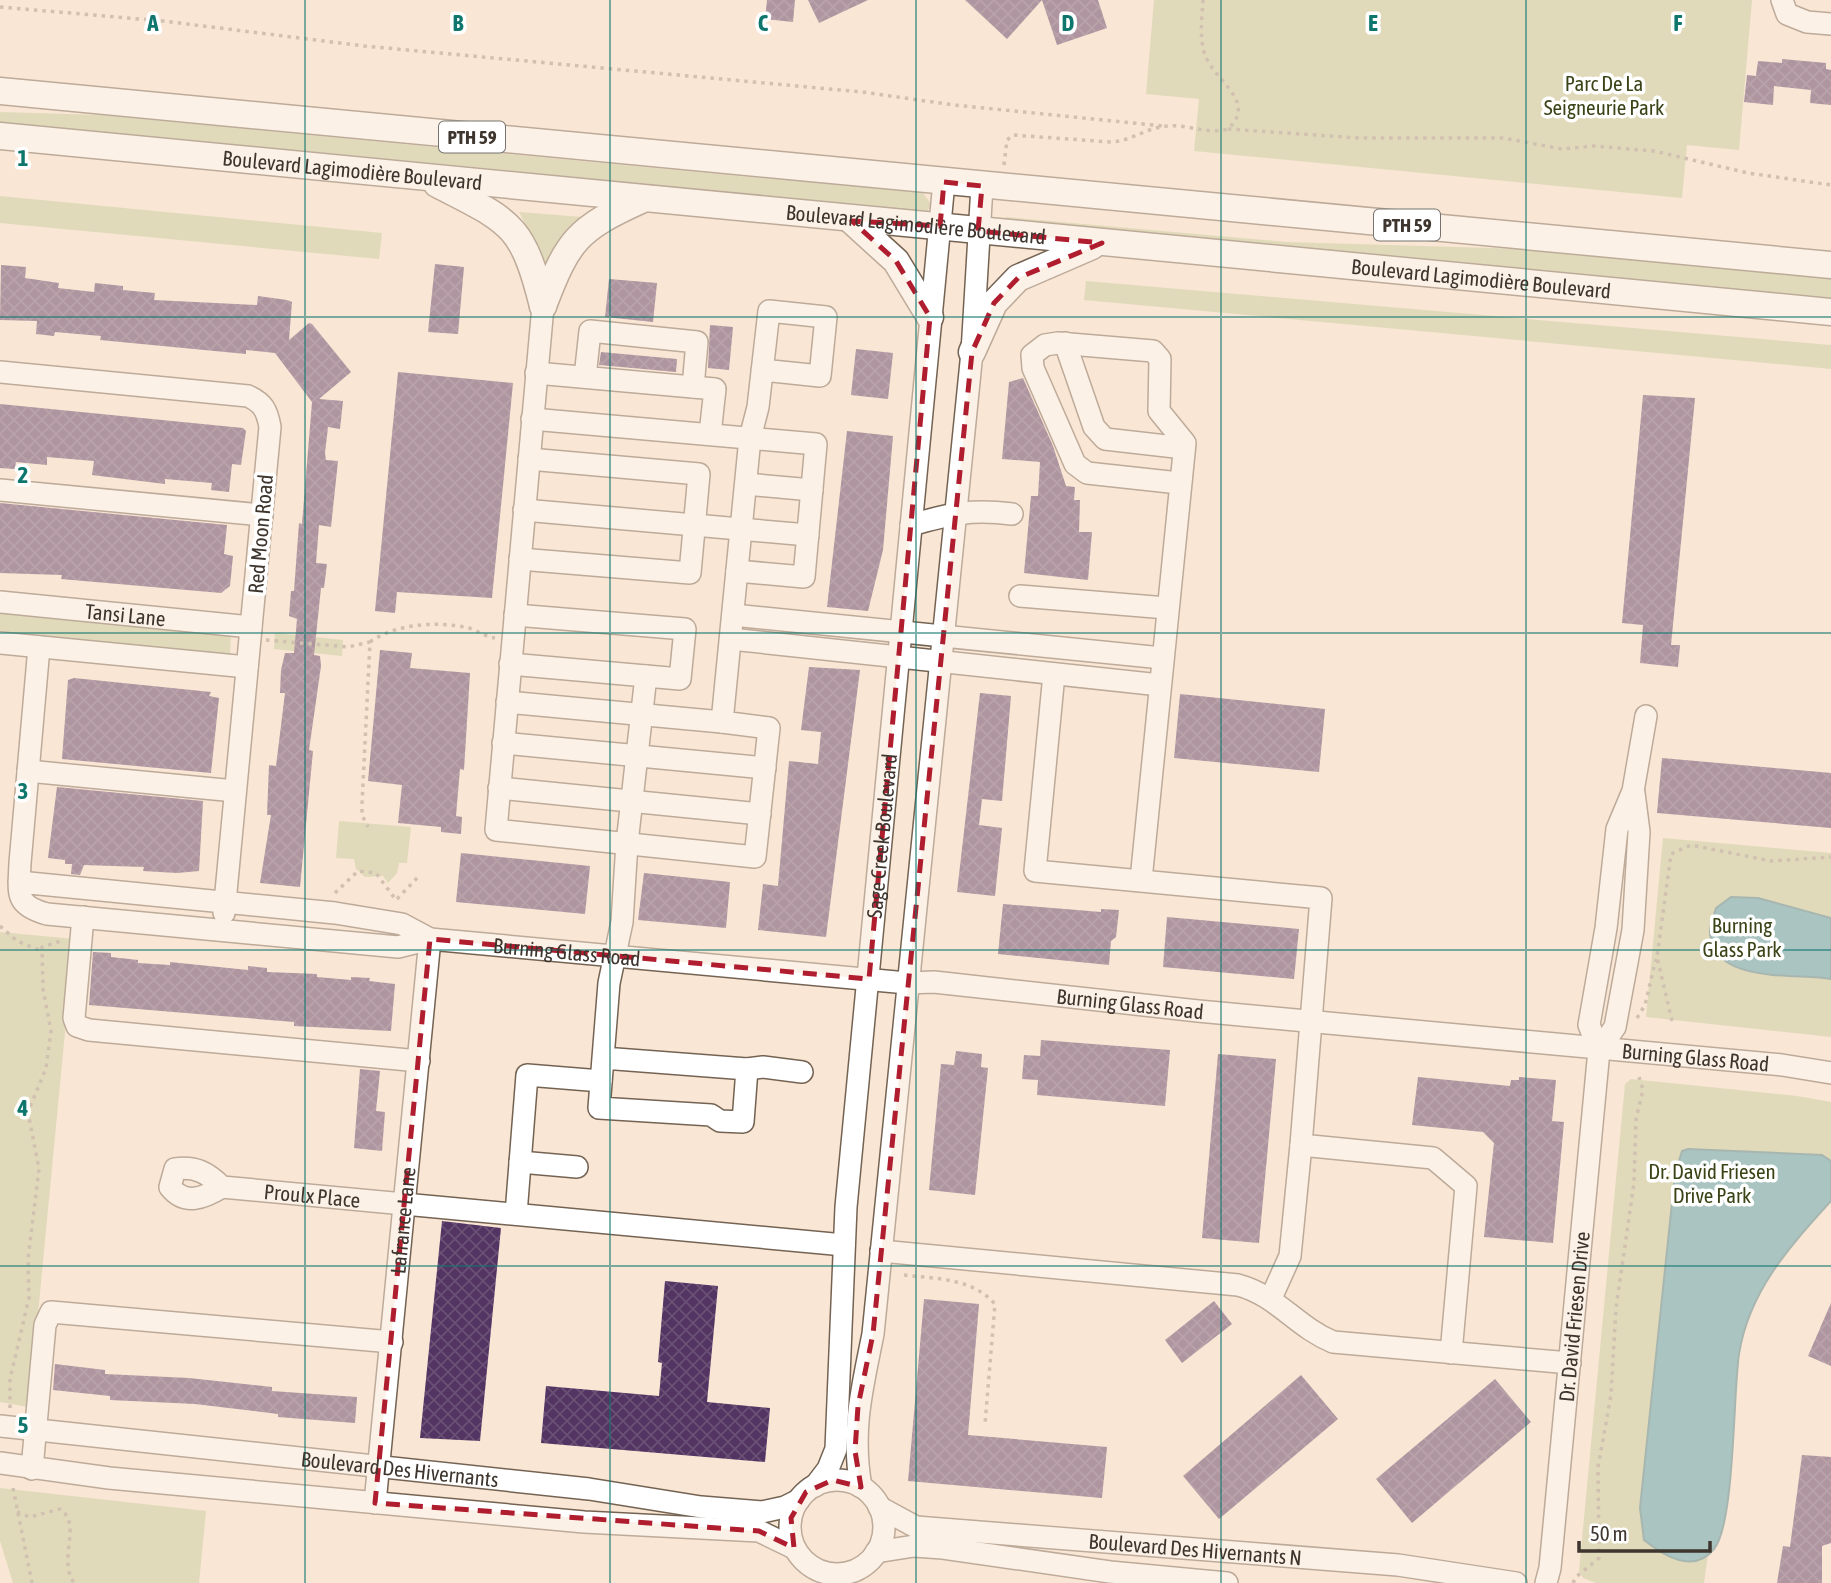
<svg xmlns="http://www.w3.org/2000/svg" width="1831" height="1583" font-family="'Asap Condensed',sans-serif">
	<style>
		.green { fill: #c1cd9c }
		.water { fill: #489bab; stroke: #457c86; stroke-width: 2 }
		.building { fill: url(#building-cross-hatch) }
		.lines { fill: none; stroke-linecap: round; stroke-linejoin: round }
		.minor-casing { stroke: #746353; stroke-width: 24 }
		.major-casing { stroke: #746353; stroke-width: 29 }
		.path { stroke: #a19487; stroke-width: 3.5; stroke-dasharray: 3.5 5; stroke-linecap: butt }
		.minor { stroke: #fff; stroke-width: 21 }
		.major { stroke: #fff; stroke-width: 26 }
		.marked { fill: none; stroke: #b01d2f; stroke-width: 5; stroke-dasharray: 14 9; stroke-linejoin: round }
		.grid { fill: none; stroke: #0f766e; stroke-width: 2; stroke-opacity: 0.55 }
		.labels { text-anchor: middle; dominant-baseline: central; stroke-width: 7; stroke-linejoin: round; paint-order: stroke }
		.shield { fill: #fff; stroke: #77726d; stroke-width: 2 }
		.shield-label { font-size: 19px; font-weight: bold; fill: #3d352e }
		.park-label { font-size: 21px; fill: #3a4316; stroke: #fff }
		.street-label { font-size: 21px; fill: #3d352e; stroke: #fff }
		.grid-label { font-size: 23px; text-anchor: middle; font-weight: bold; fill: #0f766e; stroke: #fff; stroke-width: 7; stroke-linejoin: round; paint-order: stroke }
	</style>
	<defs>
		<pattern id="building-cross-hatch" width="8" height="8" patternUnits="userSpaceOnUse" patternTransform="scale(1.75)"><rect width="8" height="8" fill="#533462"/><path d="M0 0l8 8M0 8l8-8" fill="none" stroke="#6a5075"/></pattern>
	</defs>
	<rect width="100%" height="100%" fill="#f9e6d4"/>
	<g class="green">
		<polygon points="1154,0 1752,0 1739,150 1687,145 1682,198 1194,151 1199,99 1146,94"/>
		<polygon points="0,112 101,115 749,177 912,189 923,193 931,204 927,212 770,200 735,192 0,122"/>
		<polygon points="0,196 382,233 379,259 0,223"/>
		<polygon points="519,212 583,217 558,243 545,274 538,248"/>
		<polygon points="1006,217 1286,242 1524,249 1831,279 1831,299 1002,220"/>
		<polygon points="1086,281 1831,345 1831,369 1084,300"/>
		<polygon points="0,611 231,632 230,656 0,633"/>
		<polygon points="275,633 343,640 342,656 274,649"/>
		<polygon points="339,821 411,827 407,863 399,863 397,873 388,883 383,876 365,877 356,869 354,859 336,858"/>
		<polygon points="1663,838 1831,853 1831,1037 1646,1017"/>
		<polygon points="0,932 74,939 29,1407 0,1402"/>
		<polygon points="1631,1079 1797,1096 1831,1102 1831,1193 1776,1255 1738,1340 1704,1583 1596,1583 1583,1578 1579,1571 1625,1084"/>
		<polygon points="0,1488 206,1511 199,1583 13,1583 0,1541"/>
	</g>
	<g class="water">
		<path d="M1731,897L1758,898L1831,918V979C1795,973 1714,984 1710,934C1709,926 1714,916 1716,908Z"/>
		<path d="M1688,1149L1822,1155L1831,1161V1201C1790,1246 1749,1291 1739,1354C1733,1393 1735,1523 1714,1549C1693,1575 1663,1555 1644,1540L1640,1508L1675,1174L1682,1151Z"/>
	</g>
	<g class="building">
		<polygon points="767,0 795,0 793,22 765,19"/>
		<polygon points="808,0 868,0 819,23"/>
		<polygon points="965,0 1042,0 1007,39"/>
		<polygon points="1042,0 1098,0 1107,28 1057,45"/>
		<polygon points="1782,59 1826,63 1826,69 1831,70 1831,105 1810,103 1811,90 1774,86 1773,105 1744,102 1747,75 1756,76 1758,61 1782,63"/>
		<polygon points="435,264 464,267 458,334 428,332"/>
		<polygon points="1,265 26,267 25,278 59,283 58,288 94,292 95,283 123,286 123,290 155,293 154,300 257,305 258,296 287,300 292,302 289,340 309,323 312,324 351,372 319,399 343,401 340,429 328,427 325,453 326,460 338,461 331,527 319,525 316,563 327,564 324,588 321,588 314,655 320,656 321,666 309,750 313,751 300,887 260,883 270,821 271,815 267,815 269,765 276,766 285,693 280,693 281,670 285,653 294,653 297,619 289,616 291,591 294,591 299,523 302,524 312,402 275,353 246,350 246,354 100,340 101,336 55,332 54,336 36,334 37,321 0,320"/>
		<polygon points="609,279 657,283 653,322 605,317"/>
		<polygon points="710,325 733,327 729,370 708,368"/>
		<polygon points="856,349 893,353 888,399 851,395"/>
		<polygon points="601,352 677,359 676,372 599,365"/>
		<polygon points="398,372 513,383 492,598 397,592 395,613 375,611"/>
		<polygon points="1023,378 1053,446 1066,486 1075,487 1074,500 1080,500 1079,532 1092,532 1088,580 1024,573 1031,496 1038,496 1040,462 1002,459 1009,382"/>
		<polygon points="1643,395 1695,398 1671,645 1680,645 1678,667 1640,663 1643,625 1622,623"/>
		<polygon points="0,404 243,428 246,431 241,465 232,464 229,492 211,490 212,483 165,479 165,484 92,475 94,461 47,457 47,465 16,462 15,469 0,468"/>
		<polygon points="847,431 893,436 883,550 868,611 827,607"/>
		<polygon points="0,503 227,525 224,554 233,556 230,586 221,593 61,579 62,575 0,573"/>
		<polygon points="380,650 412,653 410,668 470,673 464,770 460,769 456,816 462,817 461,834 441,832 441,827 398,823 402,785 368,781"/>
		<polygon points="809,667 860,670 826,937 758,930 763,884 778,886 789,761 818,764 821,732 801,730"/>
		<polygon points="74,678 211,692 209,696 219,698 211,773 62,759 68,680"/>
		<polygon points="980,693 1011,696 1002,801 982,799 979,825 1002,828 995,896 957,892"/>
		<polygon points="1180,694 1325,709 1319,772 1174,758"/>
		<polygon points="1662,758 1831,773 1831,828 1657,813"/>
		<polygon points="57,787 203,801 199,871 177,873 143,871 144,867 84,865 80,875 71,874 72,864 65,864 65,860 48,858"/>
		<polygon points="461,853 590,866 585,914 456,902"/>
		<polygon points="644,873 730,882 726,928 638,920"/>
		<polygon points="1003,904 1101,912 1101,909 1119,910 1116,937 1111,941 1109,965 998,954"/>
		<polygon points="1167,917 1299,929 1294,979 1163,967"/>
		<polygon points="93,952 111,953 111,957 138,960 138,963 170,965 170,962 248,970 248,966 267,968 267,972 317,974 317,977 351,980 351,977 370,978 369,981 395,984 391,1031 294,1026 294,1022 89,1005"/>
		<polygon points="1041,1040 1170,1050 1165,1106 1037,1095 1038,1080 1022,1079 1024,1055 1040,1056"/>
		<polygon points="956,1051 982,1054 981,1067 988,1068 975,1195 929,1190 941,1064 954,1065"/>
		<polygon points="1218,1054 1276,1059 1259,1243 1202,1238"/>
		<polygon points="360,1069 380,1071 376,1111 385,1112 382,1151 354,1148"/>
		<polygon points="1418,1077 1510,1086 1511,1080 1519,1080 1519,1077 1556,1080 1552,1121 1564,1122 1553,1243 1484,1237 1494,1143 1483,1132 1412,1125"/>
		<polygon points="442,1221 501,1228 480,1441 420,1438"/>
		<polygon points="665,1281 718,1286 707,1402 770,1408 765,1462 541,1443 546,1386 659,1396 662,1363 658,1362"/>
		<polygon points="924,1299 979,1304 968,1435 1107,1447 1102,1498 908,1481"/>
		<polygon points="1214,1301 1232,1324 1182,1363 1165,1340"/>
		<polygon points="1831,1303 1831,1366 1808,1356"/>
		<polygon points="55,1364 105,1370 105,1374 189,1378 272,1387 272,1391 357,1397 355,1423 278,1417 278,1414 195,1404 110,1400 110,1396 53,1390"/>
		<polygon points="1301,1375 1338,1419 1219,1519 1183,1476"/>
		<polygon points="1495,1379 1531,1422 1412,1523 1376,1479"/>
		<polygon points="1802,1455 1831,1457 1831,1543 1822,1546 1822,1583 1777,1583 1783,1546 1790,1547"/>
	</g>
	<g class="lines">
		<g class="minor-casing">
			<g id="minor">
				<polyline points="1782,0 1787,14 1807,22 1831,24"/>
				<polyline points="543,306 496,830 755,857 769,728 722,722 750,438 758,407 769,311 826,317 820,376 762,370"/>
				<polyline points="1065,343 1094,427 1105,439 1184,448"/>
				<path d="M0,372L248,396C263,403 267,410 270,427L224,913"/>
				<polyline points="536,373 715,389 710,434"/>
				<polyline points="585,377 590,331 697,342 693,387"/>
				<polyline points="532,419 816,444 804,577 737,571"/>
				<polyline points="746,484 812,490"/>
				<polyline points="0,490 262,515"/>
				<polyline points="524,510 808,535"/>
				<path d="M911,525C949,514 971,509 1012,514"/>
				<polyline points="520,559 690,573 699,474 529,459"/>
				<polyline points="1020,596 1167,608"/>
				<path id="s1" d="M0,602L251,627"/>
				<polyline points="733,615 1162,658"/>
				<polyline points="731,639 1160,685"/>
				<polyline points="0,643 247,667"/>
				<polyline points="510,664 680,679 685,629 515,615"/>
				<polyline points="1054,674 1035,871 1321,898 1301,1145 1433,1158 1466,1186 1451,1353"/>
				<polyline points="507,702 722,722"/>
				<polyline points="503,743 765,768"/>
				<polyline points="28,771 235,791"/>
				<polyline points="499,788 760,814"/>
				<polyline points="1141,880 1185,443 1159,411 1160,359 1153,351 1058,343 1045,345 1032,355 1033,368 1075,464 1087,473 1179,483"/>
				<path d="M19,882L335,913L402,924L430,939L398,947L47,914C14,905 19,893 20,863L39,647"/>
				<polyline points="83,917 74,1018 77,1026 89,1030 419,1061"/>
				<polyline points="1599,1050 1615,1027 1633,930 1639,832 1634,793"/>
				<polyline points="603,1058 747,1069 743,1122 720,1121 711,1115 599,1108 609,983 622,922 627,843 646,676"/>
				<polyline points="747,1069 763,1067 802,1072"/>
				<polyline points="520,1162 577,1167"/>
				<path id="s2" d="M222,1187C208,1173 196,1166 175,1169L170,1187C185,1206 204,1198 222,1187L844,1245"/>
				<polyline points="516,1214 527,1075 601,1081"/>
				<path d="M881,1251L1238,1285C1278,1296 1295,1326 1333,1342L1570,1363"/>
				<polyline points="1271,1298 1290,1256 1301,1145"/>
				<path id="s3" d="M0,1426L589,1489L701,1507L762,1512L785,1507L799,1500"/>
				<polyline points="0,1463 109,1478 584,1522 759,1531 794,1548"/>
				<polyline points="32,1469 45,1325 51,1312 392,1342"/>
				<circle cx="837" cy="1527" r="47"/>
				<path id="s4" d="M815,1486L828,1469L836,1449L846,1207L944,182"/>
				<path d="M861,1487C851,1430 862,1389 873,1334L972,352L982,186"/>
				<path id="s5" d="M375,1503L430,939L907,983L934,982L1198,1011L1782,1065L1831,1073"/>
				<path id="s6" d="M879,1507L916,1527L1398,1565L1516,1583"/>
				<polyline points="876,1552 914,1546 943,1548 1110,1572 1227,1583"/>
				<path id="s7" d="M1546,1583L1550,1568L1599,1050L1589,1025L1606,928L1617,829L1633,791L1646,716"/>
			</g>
		</g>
		<g class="major-casing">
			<g id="major">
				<polyline points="0,91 1831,265"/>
				<path id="s8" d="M0,136L1831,312"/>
				<path d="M437,184C510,222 522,222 543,306"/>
				<polyline points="852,221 896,261 930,317"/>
				<path d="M543,306C568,240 577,229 641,200"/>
				<polyline points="972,352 994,303 1018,278 1092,246"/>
			</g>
		</g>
		<g class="path">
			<polyline points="0,7 163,21 364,46 862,92 954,105 1163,126"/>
			<polyline points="1228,129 1359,138 1503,138 1562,149 1593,146 1654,151 1748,173 1831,185"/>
			<path d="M1004,165L1007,140L1013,135L1110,142C1130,142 1147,127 1168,126C1188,124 1207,135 1228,129C1258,101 1214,81 1205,55C1199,38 1202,18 1203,0"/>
			<polyline points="266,640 348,647 370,642 362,804 362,815 368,827"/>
			<path d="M370,642C397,623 438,621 469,628C478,631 486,637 495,638"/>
			<polyline points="335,893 358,871 376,873 396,900 419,876"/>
			<polyline points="0,926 17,941 42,951"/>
			<polyline points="1637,1018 1645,1005 1656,959"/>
			<polyline points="1672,1021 1657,957 1671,854 1691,845 1771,861 1831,857"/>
			<path d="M904,1275C937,1279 972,1278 995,1304L985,1424"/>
			<polyline points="10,1408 10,1379 29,1298 28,1259 39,1169 28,1112 46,1068 51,1031 43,989 42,947 64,940"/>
			<polyline points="13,1488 32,1583"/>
			<path d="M17,1512L30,1517L60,1509C83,1525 57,1557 74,1583"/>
			<polyline points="1573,1583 1576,1577 1599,1558 1598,1467 1611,1395 1616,1308 1634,1183 1636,1119 1643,1090 1639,1077"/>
		</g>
		<use href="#minor" class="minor"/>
		<use href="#major" class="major"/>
	</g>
	<path d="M0 0H1831V1583H0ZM944,182L982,186L978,231L1102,243L1018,278L994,303L972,352L873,1334L858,1406L855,1451L861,1487L833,1480L806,1492L791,1518L794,1548L759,1531L375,1503L430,939L869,979L930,317L896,261L852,221L940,226Z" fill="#f9e6d4" fill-opacity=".55" fill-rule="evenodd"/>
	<path class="marked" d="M944,182L982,186L978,231L1102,243L1018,278L994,303L972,352L873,1334L858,1406L855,1451L861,1487L833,1480L806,1492L791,1518L794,1548L759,1531L375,1503L430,939L869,979L930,317L896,261L852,221L940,226Z"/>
	<path class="grid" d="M305,0V1583M610,0V1583M916,0V1583M1221,0V1583M1526,0V1583M0,317H1831M0,633H1831M0,950H1831M0,1266H1831"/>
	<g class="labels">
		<g class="shield">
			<rect x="439" y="121.5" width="66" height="31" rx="5"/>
			<rect x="1374" y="209.5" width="66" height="31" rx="5"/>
		</g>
		<g class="shield-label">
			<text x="472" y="137">PTH 59</text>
			<text x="1407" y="225">PTH 59</text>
		</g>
		<g class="park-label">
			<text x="1604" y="83">Parc De La<tspan x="1604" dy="24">Seigneurie Park</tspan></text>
			<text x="1742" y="925">Burning<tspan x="1742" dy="24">Glass Park</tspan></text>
			<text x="1712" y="1171">Dr. David Friesen<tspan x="1712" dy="24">Drive Park</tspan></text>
		</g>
		<g class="street-label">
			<text stroke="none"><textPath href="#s8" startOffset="354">Boulevard Lagimodière Boulevard</textPath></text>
			<text stroke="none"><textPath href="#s8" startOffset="920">Boulevard Lagimodière Boulevard</textPath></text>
			<text stroke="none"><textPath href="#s8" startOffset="1488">Boulevard Lagimodière Boulevard</textPath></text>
			<text transform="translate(260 534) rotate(-85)">Red Moon Road</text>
			<text stroke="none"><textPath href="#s1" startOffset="126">Tansi Lane</textPath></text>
			<text stroke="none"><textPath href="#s4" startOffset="658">Sage Creek Boulevard</textPath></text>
			<text stroke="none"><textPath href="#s5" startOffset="704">Burning Glass Road</textPath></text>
			<text stroke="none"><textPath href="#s5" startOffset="1270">Burning Glass Road</textPath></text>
			<text stroke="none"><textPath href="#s5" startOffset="1838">Burning Glass Road</textPath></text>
			<text stroke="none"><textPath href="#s2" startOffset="220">Proulx Place</textPath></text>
			<text stroke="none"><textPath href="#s5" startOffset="284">Lafrance Lane</textPath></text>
			<text stroke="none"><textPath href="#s7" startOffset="268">Dr. David Friesen Drive</textPath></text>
			<text stroke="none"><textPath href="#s3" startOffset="402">Boulevard Des Hivernants</textPath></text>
			<text stroke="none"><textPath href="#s6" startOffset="322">Boulevard Des Hivernants N</textPath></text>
		</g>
	</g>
	<g class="grid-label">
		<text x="153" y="31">A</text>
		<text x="458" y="31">B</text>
		<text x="763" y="31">C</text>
		<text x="1068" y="31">D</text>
		<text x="1373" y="31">E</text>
		<text x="1678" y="31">F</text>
		<text x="23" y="166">1</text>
		<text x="23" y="483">2</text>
		<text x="23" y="799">3</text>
		<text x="23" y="1116">4</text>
		<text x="23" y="1433">5</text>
	</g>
	<path d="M1579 1541v10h131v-10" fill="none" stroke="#3d352e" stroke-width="3.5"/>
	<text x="1590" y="1541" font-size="21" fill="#3d352e" stroke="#ffffff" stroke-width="5" paint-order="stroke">50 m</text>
</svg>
